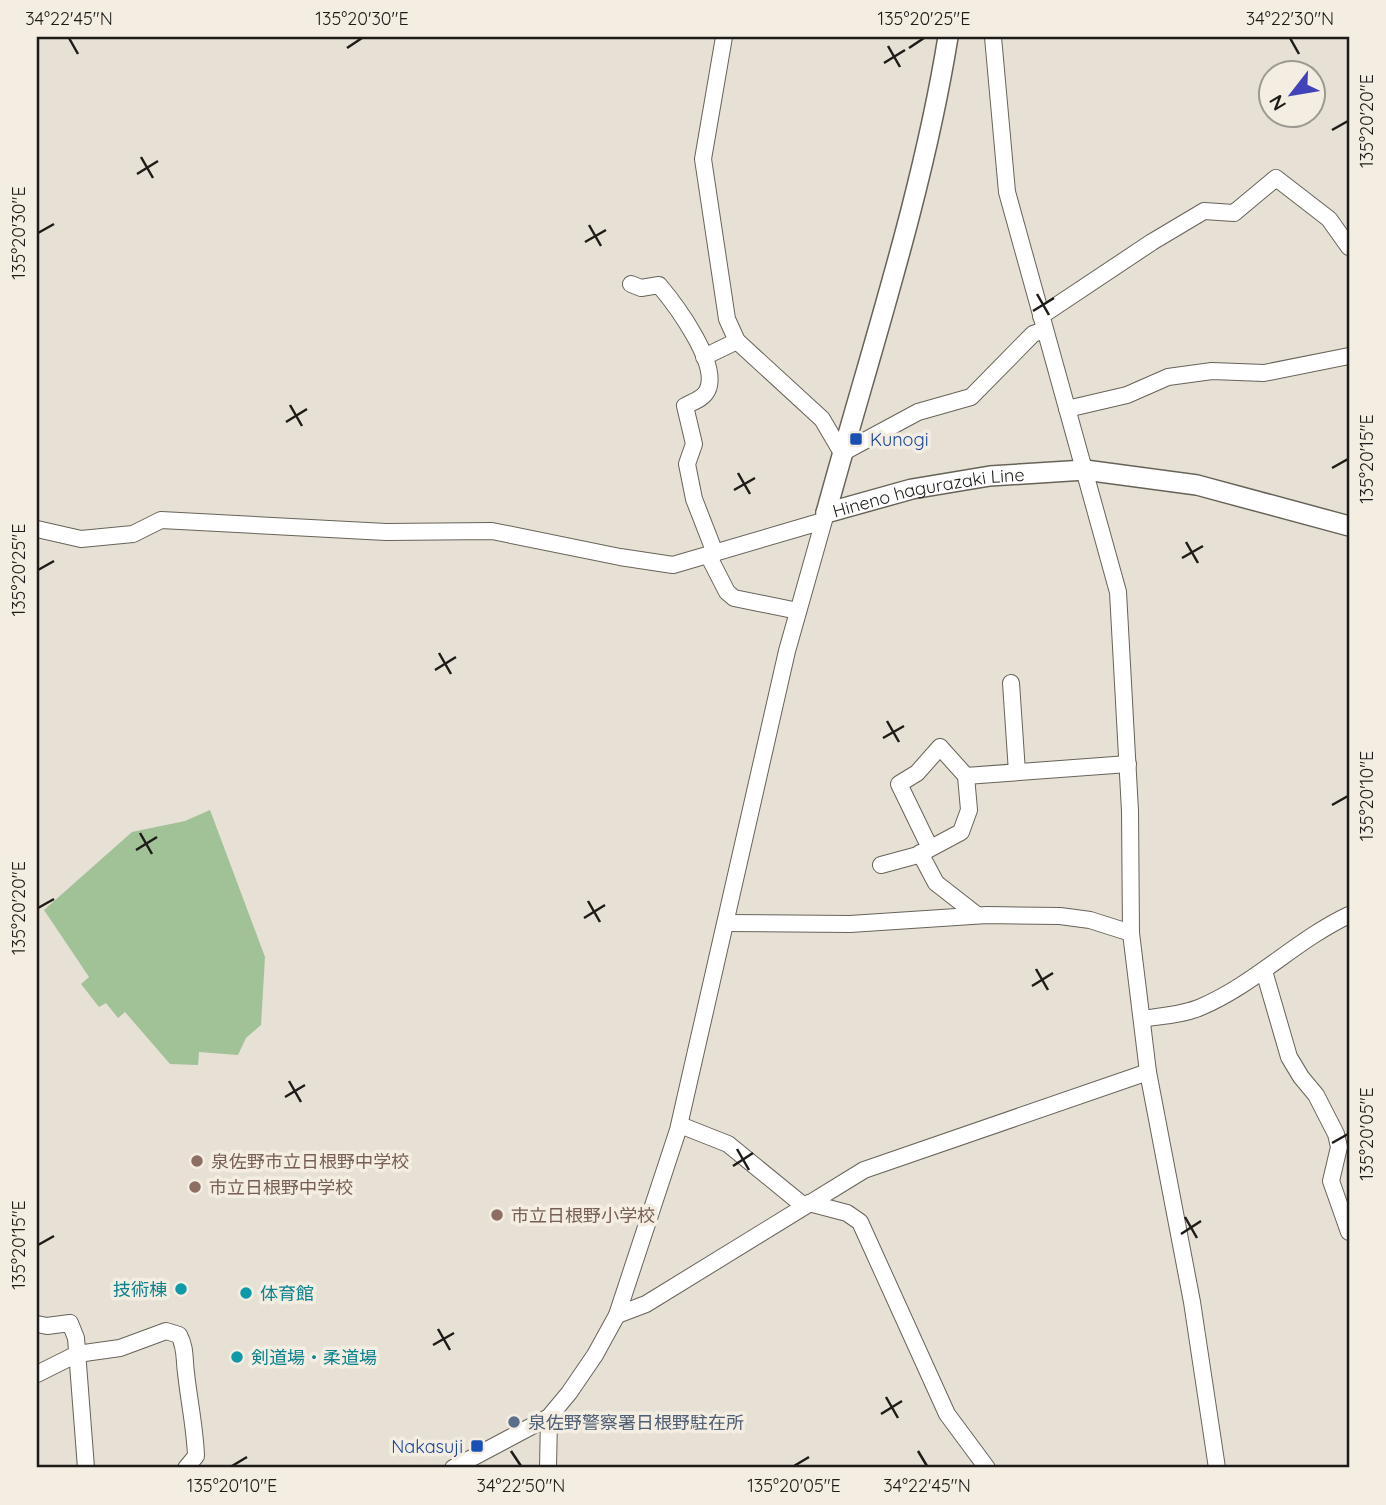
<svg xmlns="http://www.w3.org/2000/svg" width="1386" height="1505" font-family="Quicksand,'Noto Sans JP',sans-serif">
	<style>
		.grass { fill: #a1c197 }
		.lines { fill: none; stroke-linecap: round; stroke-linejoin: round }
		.minor-casing { stroke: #686359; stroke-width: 18 }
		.major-casing { stroke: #686359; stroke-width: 22 }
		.minor { stroke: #fff; stroke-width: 16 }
		.major { stroke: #fff; stroke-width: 19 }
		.ticks { fill: none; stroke: #1e1c18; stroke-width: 2.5 }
		.transit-dot { fill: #1a4fb4; stroke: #f3ede2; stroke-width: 2.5 }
		.education-dot { fill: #8d6e63; stroke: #f3ede2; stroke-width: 2.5 }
		.culture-dot { fill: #0f9aa8; stroke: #f3ede2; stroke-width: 2.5 }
		.service-dot { fill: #5c6f8a; stroke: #f3ede2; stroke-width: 2.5 }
		.labels { text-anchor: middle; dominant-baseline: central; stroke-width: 7; stroke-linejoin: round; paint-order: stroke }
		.transit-label { font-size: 18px; fill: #164399; stroke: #f3ede2; text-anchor: start }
		.street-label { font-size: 18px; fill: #1e1c18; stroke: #f3ede2 }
		.education-label { font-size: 18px; fill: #785e54; stroke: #f3ede2; text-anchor: start }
		.culture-label { font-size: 18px; fill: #0d838f; stroke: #f3ede2; text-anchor: start }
		.service-label { font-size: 18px; fill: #4e5e75; stroke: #f3ede2; text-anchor: start }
		.neatline { fill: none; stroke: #1e1c18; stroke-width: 2.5 }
		.ticks-label { font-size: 18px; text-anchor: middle; fill: #1e1c18 }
	</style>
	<rect width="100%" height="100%" fill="#e6e0d5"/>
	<polygon class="grass" points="210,810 265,957 261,1025 246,1038 238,1055 199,1052 198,1065 170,1064 125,1012 118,1018 106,1003 99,1007 81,984 89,977 44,910 132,832 185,821"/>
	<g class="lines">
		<g class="minor-casing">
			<g id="minor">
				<polyline points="724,37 703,159 727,319 737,341 822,419 842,453 918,412 971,397 1033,334 1044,330"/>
				<polyline points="993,37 1007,192 1118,592 1130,811 1131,933 1148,1072 1192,1302 1217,1468"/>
				<path d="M631,284L641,288L659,285C675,304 721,365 707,391C703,399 692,402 685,406L694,444L687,464L694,499L715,553"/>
				<polyline points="1041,316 1152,242 1204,211 1234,213 1276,178 1329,219 1349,247"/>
				<polyline points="704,357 737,341"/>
				<polyline points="1067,409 1127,395 1168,377 1212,371 1264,373 1349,356"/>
				<polyline points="37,529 81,539 133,534 161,520 386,532 492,531 620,557 673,565 823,521"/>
				<polyline points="708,555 727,592 734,598 798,611"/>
				<polyline points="1011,683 1017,772"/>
				<polyline points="930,848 899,784 917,773 940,747 966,776"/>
				<polyline points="920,853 936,883 977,915"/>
				<polyline points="881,865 918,855 961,832 969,810 966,776 1128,764"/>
				<polyline points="726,923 850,924 987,915 1060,916 1090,920 1131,933"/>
				<polyline points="1264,971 1289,1057 1301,1077 1316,1095 1336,1134 1339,1147 1331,1181 1349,1232"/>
				<path d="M1142,1019C1160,1016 1183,1015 1201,1007C1255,984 1296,940 1349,915"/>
				<polyline points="680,1125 728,1144 804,1206"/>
				<polyline points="809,1203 847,1213 860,1222 947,1414 987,1468"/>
				<polyline points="617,1315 646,1304 864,1170 1148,1072"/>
				<polyline points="37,1324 47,1326 70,1323 76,1338 86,1468"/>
				<path d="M37,1374L77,1354L120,1348L166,1331L179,1335C186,1348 184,1359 186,1373C189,1401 195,1428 196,1456L186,1468"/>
				<polyline points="453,1468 549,1417 569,1393 595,1355 617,1315 678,1130 787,651 826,513"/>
				<polyline points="548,1468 549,1417"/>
			</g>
		</g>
		<g class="major-casing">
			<g id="major">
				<path id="s1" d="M826,513L912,489L990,476L1085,470L1197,485L1349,526"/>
				<path d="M826,513C869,355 922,198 948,37"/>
			</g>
		</g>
		<use href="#minor" class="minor"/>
		<use href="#major" class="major"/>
	</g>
	<path class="ticks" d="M69,38L78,54M1290,38L1299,54M888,46L900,67M347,48L362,38M909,48L924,38M884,63L905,50M1332,130L1348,121M141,157L153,178M137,174L158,161M589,225L601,246M38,233L54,224M585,242L606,230M1037,294L1049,315M1033,311L1054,298M290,405L302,426M286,422L307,409M1332,468L1348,459M738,473L750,494M734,490L755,478M1186,542L1198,563M1182,558L1203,546M38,570L54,561M439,653L451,674M435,670L456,657M887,721L899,742M883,738L904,726M1332,805L1348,796M140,833L152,854M136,850L157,837M588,901L600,922M38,908L54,899M584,918L605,905M1036,969L1048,990M1032,986L1053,973M289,1081L301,1102M285,1097L305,1085M1332,1143L1348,1134M737,1149L749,1170M733,1166L753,1153M1185,1217L1197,1238M1181,1234L1201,1221M38,1245L54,1236M438,1329L450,1350M433,1345L454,1333M886,1397L898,1418M881,1414L902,1401M511,1451L521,1466M918,1451L927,1466M232,1466L247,1457M794,1466L809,1457"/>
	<g class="transit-dot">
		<rect x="849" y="432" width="14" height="14" rx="3.5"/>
		<rect x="470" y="1439" width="14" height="14" rx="3.5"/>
	</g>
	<g class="education-dot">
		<circle cx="197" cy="1161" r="7"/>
		<circle cx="195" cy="1187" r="7"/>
		<circle cx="497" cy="1215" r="7"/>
	</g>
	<g class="culture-dot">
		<circle cx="181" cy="1289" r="7"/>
		<circle cx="246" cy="1293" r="7"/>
		<circle cx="237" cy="1357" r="7"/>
	</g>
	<circle class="service-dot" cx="514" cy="1422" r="7"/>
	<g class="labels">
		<g class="transit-label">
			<text x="870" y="439">Kunogi</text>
			<text x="463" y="1446" text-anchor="end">Nakasuji</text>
		</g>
		<g class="street-label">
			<text stroke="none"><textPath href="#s1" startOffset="105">Hineno hagurazaki Line</textPath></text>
		</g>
		<g class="education-label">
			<text x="211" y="1161">泉佐野市立日根野中学校</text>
			<text x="209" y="1187">市立日根野中学校</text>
			<text x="511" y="1215">市立日根野小学校</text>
		</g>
		<g class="culture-label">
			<text x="167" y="1289" text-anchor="end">技術棟</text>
			<text x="260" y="1293">体育館</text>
			<text x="251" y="1357">剣道場・柔道場</text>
		</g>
		<g class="service-label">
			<text x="528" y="1422">泉佐野警察署日根野駐在所</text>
		</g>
	</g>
	<rect width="1386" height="1505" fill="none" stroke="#f3ede2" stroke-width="77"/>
	<g transform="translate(1292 94) rotate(239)"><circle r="33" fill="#f3ede2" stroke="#9e9991" stroke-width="2"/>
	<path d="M0-5L12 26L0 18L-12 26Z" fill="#4243b8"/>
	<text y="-10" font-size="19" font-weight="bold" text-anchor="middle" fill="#1e1c18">N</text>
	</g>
	<rect x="38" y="38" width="1310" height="1428" class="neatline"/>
	<g class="ticks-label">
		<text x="69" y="25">34°22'45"N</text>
		<text x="362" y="25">135°20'30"E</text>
		<text x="924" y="25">135°20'25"E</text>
		<text x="1290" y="25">34°22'30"N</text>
		<text transform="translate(1367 121) rotate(-90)" y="6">135°20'20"E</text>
		<text transform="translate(19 233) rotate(-90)" y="6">135°20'30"E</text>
		<text transform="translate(1367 459) rotate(-90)" y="6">135°20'15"E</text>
		<text transform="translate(19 570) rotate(-90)" y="6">135°20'25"E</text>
		<text transform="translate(1367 796) rotate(-90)" y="6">135°20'10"E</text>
		<text transform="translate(19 908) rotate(-90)" y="6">135°20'20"E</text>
		<text transform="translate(1367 1134) rotate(-90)" y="6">135°20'05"E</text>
		<text transform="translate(19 1245) rotate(-90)" y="6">135°20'15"E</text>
		<text x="232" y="1492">135°20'10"E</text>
		<text x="521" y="1492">34°22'50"N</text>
		<text x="794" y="1492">135°20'05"E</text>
		<text x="927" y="1492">34°22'45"N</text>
	</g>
</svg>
